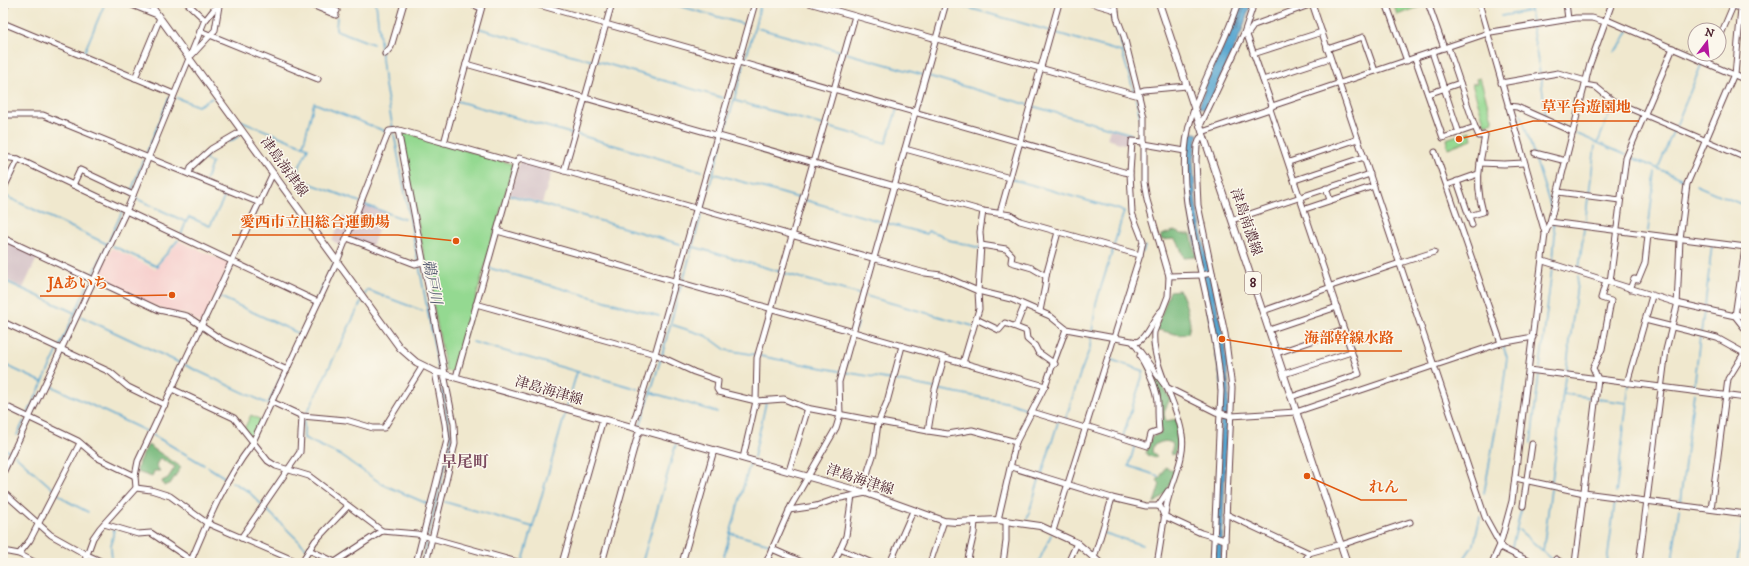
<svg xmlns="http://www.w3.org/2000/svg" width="1749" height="566" font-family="'IM FELL DW Pica','Noto Serif JP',serif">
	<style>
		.built { fill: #f7d0ce }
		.industrial { fill: #d2bec4 }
		.green { fill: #94d991; stroke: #6f7c5e }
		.forest { fill: #77b97b; stroke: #606c53 }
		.water { fill: #57a6d0; stroke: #50627e }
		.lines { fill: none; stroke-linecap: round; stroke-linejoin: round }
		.stream { stroke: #57a6d0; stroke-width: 1.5 }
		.minor-casing { stroke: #633d43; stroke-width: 7 }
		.major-casing { stroke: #633d43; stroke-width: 8 }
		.minor { stroke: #fff; stroke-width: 5 }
		.major { stroke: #fff; stroke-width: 6 }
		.labels { text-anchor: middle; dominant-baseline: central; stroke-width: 3; stroke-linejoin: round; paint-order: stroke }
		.shield { fill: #fbf7ec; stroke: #7f6065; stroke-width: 1 }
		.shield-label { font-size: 13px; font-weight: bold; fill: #4a1f2b }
		.street-label { font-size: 14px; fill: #4a1f2b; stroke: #fbf7ec }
		.water-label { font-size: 15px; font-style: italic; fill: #4f556d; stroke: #fbf7ec }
		.quarter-label { font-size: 16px; font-weight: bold; fill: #7b4a5e; stroke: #fbf7ec }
		.leader { fill: none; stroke: #e0560e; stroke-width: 1.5 }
		.callout-dot { fill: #e0560e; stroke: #fbf7ec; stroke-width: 1.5 }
		.callout-label { font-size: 15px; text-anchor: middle; font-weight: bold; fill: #e0560e; stroke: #fbf7ec; stroke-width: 3; stroke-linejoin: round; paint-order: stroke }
	</style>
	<rect width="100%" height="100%" fill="#fbf7ec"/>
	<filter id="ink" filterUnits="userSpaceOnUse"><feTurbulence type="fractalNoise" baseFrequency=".025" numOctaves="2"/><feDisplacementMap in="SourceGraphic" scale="8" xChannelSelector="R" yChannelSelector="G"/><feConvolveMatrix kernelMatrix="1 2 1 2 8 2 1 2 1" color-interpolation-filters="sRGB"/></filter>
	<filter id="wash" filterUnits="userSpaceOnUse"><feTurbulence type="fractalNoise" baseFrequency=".012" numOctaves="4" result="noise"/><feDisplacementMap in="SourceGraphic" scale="16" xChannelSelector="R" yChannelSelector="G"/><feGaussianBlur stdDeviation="0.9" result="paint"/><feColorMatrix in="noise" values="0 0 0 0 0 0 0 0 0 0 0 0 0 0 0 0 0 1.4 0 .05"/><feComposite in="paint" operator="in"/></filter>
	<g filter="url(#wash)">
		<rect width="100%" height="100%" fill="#f0e8ce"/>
		<polygon class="built" points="179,241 229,263 201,324 186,314 169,312 96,280 112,248 155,269"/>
		<g class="industrial">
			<polygon points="1110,129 1130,135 1130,146 1107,139"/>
			<polygon points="520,160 553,168 542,203 510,194"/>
			<polygon points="362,204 385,213 372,246 349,237"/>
			<polygon points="343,216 352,219 341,247 332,240"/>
			<polygon points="3,239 38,256 23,288 3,278"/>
		</g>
		<g class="green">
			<polygon points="1397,3 1421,3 1422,6 1397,15 1394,4"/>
			<polygon points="1480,78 1493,122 1485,125 1472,84 1477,83 1476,79"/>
			<polygon points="1470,131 1472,139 1448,148 1446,139"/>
			<polygon points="403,132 512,164 513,166 455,373 446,371 401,135"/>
			<polygon points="251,415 261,420 252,439 244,429"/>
		</g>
		<g class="forest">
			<polygon points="1174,231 1181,234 1191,234 1196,257 1184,258 1179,244 1174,239 1161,240 1161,235"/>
			<path d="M1179,290C1184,294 1189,316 1190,324C1190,326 1189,330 1188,333C1179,338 1166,330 1156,330L1170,291Z"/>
			<path d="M1147,365L1160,381L1170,399C1166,408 1162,411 1166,421L1177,419L1181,440L1178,443L1175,454L1172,455L1171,453L1173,444C1166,439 1160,442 1153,446L1152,452L1157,456L1155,458L1147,455L1146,453L1152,437L1161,433L1158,412L1159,404Z"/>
			<polygon points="148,445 181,467 170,484 168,484 164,486 162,481 168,478 175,467 160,458 156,465 160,471 154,471 152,477 137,472 139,461"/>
			<path d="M1165,467L1175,471C1171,483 1166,497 1154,503L1160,484L1157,480L1161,476Z"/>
		</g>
		<g class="water">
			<polygon points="1240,3 1245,3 1237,29 1245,3 1251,3 1242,31 1206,110 1199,107 1206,84 1232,28"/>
			<polygon points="1191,132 1198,134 1193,159 1196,204 1224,338 1229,388 1221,563 1214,563 1222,389 1190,214 1186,158"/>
		</g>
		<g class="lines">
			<g class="stream">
				<polyline points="376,3 385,86 418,262"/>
				<polyline points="669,3 743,24"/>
				<polyline points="951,3 1050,31"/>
				<polyline points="1529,3 1532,23"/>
				<polyline points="1112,10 1111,14 1123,50 1123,55 1134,92"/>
				<polyline points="337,16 336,30 373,44"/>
				<polyline points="1501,16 1530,11"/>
				<polyline points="1532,27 1540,74"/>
				<polyline points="478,28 593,61"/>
				<polyline points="757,28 844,52"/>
				<polyline points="1053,32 1121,52"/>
				<polyline points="940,37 950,3"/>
				<polyline points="1615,51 1620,46 1628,31"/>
				<polyline points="846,53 923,75"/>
				<polyline points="83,55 105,3"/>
				<polyline points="597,61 723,98"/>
				<polyline points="745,62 761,3"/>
				<polyline points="928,76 1029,105"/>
				<polyline points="1541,78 1546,118"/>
				<polyline points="177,98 198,106 212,98"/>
				<polyline points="1136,99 1140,117 1139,139"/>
				<polyline points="457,101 573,134"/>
				<polyline points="736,101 823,125"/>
				<polyline points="1032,106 1131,134"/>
				<polyline points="918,110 938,42"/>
				<polyline points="1521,114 1551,208"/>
				<polyline points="237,119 308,148 295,177"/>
				<polyline points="825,126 886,143 897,109"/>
				<polyline points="1676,126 1702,63"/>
				<polyline points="1575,133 1626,155"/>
				<polyline points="576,134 702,171"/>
				<polyline points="724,135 744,65"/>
				<polyline points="229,142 239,136"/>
				<polyline points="1598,142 1614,103"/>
				<polyline points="303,146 314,103 387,132"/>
				<polyline points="908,146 917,117"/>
				<polyline points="146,154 169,98"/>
				<polyline points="1630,157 1685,180"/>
				<polyline points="1659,166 1674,129"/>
				<polyline points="715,174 802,199"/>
				<polyline points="206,179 212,163 204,159 207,156"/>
				<polyline points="298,179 360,202"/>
				<polyline points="1011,179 1124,211 1114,245"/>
				<polyline points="1696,185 1719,195"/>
				<polyline points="131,192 143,160"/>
				<polyline points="1589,194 1595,146"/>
				<polyline points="3,195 107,244"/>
				<polyline points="510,195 554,208"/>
				<polyline points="1722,196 1746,206"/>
				<polyline points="135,198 186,222 189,217 210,226 227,192"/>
				<polyline points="805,200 882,222"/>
				<polyline points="363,204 404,219"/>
				<polyline points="556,208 680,244"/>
				<polyline points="703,208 723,139"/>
				<polyline points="886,223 927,234 928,231 939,234 949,240 980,248"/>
				<polyline points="1586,225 1585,225 1588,198"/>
				<polyline points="1648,231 1655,172"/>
				<polyline points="181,235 186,222"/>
				<polyline points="113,246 158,267"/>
				<polyline points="694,247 781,272"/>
				<polyline points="1143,252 1145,246"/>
				<polyline points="1553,261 1555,234 1553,224"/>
				<polyline points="419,265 439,372"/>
				<polyline points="156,266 178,240"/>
				<polyline points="489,268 533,280"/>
				<polyline points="1579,269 1584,228"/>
				<polyline points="783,273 862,295"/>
				<polyline points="92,277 122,212"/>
				<polyline points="3,280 75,313"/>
				<polyline points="535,281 659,316"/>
				<polyline points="683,281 702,212"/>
				<polyline points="365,295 367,290 423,311"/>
				<polyline points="218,296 300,334"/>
				<polyline points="866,296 973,326"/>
				<polyline points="318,297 334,263"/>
				<polyline points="1705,306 1712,244"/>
				<polyline points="80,316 182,364"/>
				<polyline points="673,325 707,336 726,350 757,355"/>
				<polyline points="856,330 858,323"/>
				<polyline points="1092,332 1096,303 1113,249"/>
				<polyline points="1701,333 1704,311"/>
				<polyline points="298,340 314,306"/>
				<polyline points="473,342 638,389"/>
				<polyline points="60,346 89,282"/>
				<polyline points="662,355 681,285"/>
				<polyline points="760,356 839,371"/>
				<polyline points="1110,358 1109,359 1144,371 1123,436"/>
				<polyline points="3,364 42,382"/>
				<polyline points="185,365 268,404 281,376"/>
				<polyline points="1540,368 1552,268"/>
				<polyline points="845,369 848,359"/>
				<polyline points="844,372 892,380"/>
				<polyline points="1566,373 1578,276"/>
				<polyline points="894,380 934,388"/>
				<polyline points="49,385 150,433"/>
				<polyline points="937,389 1010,403 1031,410"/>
				<polyline points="1694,389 1700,336"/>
				<polyline points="653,393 717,412"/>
				<polyline points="1564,394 1594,398"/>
				<polyline points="1598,399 1627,403"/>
				<polyline points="567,406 577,372"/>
				<polyline points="28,413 58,350"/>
				<polyline points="306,415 362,300"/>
				<polyline points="304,419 304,438 340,455 382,484 428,504"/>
				<polyline points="1065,421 1080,374 1090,348 1091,337"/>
				<polyline points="640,427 661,358"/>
				<polyline points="17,435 24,421"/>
				<polyline points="153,435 204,465"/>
				<polyline points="1531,443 1539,374"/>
				<polyline points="1135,444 1129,466 1158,476"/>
				<polyline points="3,448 9,451"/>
				<polyline points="15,455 54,490"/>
				<polyline points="754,457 766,402"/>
				<polyline points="208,467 227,479"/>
				<polyline points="1042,474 1058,422"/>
				<polyline points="1552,481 1565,377"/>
				<polyline points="232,482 248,491 262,505"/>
				<polyline points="56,492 67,501 88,512"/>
				<polyline points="1484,493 1503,389 1507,357 1503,346"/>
				<polyline points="1616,493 1629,385"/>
				<polyline points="445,502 533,527"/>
				<polyline points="1680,502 1694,393"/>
				<polyline points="265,508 306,548"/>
				<polyline points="1744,510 1746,490"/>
				<polyline points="1027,519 1040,477"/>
				<polyline points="1519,530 1553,560"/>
				<polyline points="730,533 770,544"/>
				<polyline points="1104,533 1142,545"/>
				<polyline points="428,536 451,440 440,375"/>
				<polyline points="1511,550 1522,507"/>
				<polyline points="1543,551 1551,489"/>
				<polyline points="194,560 201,563"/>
				<polyline points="523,561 566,411"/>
				<polyline points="112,563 111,546 114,529"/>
				<polyline points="422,563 427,539"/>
				<polyline points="642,563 676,444"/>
				<polyline points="722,563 750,463"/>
				<polyline points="1038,563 1051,535"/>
				<polyline points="1461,563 1474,544 1480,517"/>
				<polyline points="1607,563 1615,501"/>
				<polyline points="1672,563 1679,509"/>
				<polyline points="1737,563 1743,517"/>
			</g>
		</g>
	</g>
	<g filter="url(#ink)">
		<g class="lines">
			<g class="minor-casing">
				<g id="minor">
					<polyline points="127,3 157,15"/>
					<polyline points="187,3 205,20"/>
					<polyline points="307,3 336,15"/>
					<polyline points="317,3 337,11"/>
					<polyline points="469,3 481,8"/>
					<polyline points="532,3 1124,172 1130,173 1132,141 1144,142"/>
					<polyline points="809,3 1139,96"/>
					<polyline points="1091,3 1115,10"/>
					<polyline points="1115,3 1117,18 1124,36 1138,92"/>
					<polyline points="1312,3 1485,517 1502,548 1532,563"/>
					<polyline points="1386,3 1407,61"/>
					<polyline points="1428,3 1444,48"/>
					<polyline points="1479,3 1545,233"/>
					<polyline points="1566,3 1568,19"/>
					<polyline points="1732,3 1733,6 1741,8 1735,75"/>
					<polyline points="3,10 7,3"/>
					<polyline points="1607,20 1746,80"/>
					<polyline points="3,23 174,94"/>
					<polyline points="200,31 318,79"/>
					<polyline points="1719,39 1733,6"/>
					<polyline points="1327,49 1363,37 1375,71"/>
					<polyline points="1432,52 1459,133"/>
					<polyline points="385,54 391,47 404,3"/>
					<polyline points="1253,54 1322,32"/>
					<polyline points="192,55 215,30 219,6"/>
					<polyline points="1415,58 1443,138 1475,127 1448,47"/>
					<polyline points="1708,63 1712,54"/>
					<polyline points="466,64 983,211 1011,215 1020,221 1140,255 1053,531"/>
					<polyline points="135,78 160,18"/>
					<polyline points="1263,80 1330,58"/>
					<polyline points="1501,83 1558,73 1586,81"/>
					<polyline points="1585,85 1596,87 1613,101 1746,158"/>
					<polyline points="1428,94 1460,83"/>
					<polyline points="1272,106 1491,32 1576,18 1592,18 1605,22"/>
					<polyline points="1508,106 1517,107 1573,132"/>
					<polyline points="3,115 43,115 260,203"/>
					<polyline points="1200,126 1244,33 1254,3"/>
					<polyline points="1475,127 1479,136 1485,135 1480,163 1504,164 1524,163"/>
					<polyline points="398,130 445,374"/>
					<polyline points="1202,132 1270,109"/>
					<polyline points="1203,136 1200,138 1197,146 1196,160 1198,205 1225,334 1232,388 1224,563"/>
					<polyline points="444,143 483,3"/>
					<polyline points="1144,144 1185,151"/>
					<polyline points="905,149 1010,178"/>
					<polyline points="1435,152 1501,343"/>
					<polyline points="1535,153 1566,161"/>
					<polyline points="3,157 18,159 126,210"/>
					<polyline points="1289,162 1358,139"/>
					<polyline points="564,171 612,3"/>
					<polyline points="1130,173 1132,213 1143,241 1140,255"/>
					<polyline points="189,174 191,167 211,149 242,131"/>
					<polyline points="1295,180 1364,157"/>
					<polyline points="1457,181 1472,225"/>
					<polyline points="1450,184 1478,174"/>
					<polyline points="73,185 80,170 133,195"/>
					<polyline points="1326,188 1330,200"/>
					<polyline points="3,190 18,159"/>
					<polyline points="1558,192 1620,200"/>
					<polyline points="1305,209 1374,186"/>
					<polyline points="126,211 318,302"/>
					<polyline points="1000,213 1059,3"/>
					<path d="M1469,216L1483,212C1478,195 1477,181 1480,163"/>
					<polyline points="1232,220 1370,174"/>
					<polyline points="1550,222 1746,247"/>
					<polyline points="497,231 1045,386"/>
					<polyline points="3,238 93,280"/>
					<polyline points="347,238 415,264 423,262"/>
					<polyline points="981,245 1006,249 1012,255 1011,262 1032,268 1046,276"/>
					<polyline points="1543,261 1677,303 1735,316 1746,330"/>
					<polyline points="1400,263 1434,252"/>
					<polyline points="1169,276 1201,275 1212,273"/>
					<polyline points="93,279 159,310 187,316 222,340 287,370"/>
					<polyline points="1610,282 1626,158 1673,48"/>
					<polyline points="1331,286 1400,263"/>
					<polyline points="1630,289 1634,279 1638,280 1645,263 1648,235"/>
					<polyline points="476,304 655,354 694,372 717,380 718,381 717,389 719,392 756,401 784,399 806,408 928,431 948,434 972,430 1016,442"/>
					<polyline points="1040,311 1045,286 1046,276 1058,232"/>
					<polyline points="1263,311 1331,287"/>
					<polyline points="1736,314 1746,317"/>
					<polyline points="1735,316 1746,241"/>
					<polyline points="976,319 999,330 1005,323 1026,331 1027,339 1035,346 1038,352 1055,364"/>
					<polyline points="1645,320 1717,338 1744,353"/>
					<polyline points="3,322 110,372 128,387 165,405"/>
					<polyline points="1016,326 1024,306"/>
					<polyline points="1269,330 1337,307"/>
					<polyline points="1133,342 1166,387 1216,412 1231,416 1296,412 1501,343 1533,337"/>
					<polyline points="1277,353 1344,330"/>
					<polyline points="963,363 979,309 978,291 981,245 980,232 983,211"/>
					<polyline points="1529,370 1746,398"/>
					<polyline points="1284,374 1351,352"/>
					<path d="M456,377L516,163L519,158L925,273L941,275L978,291L1011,299L1050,316L1066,329L1137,342C1147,338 1152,319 1161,311"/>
					<polyline points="1627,383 1652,296"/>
					<polyline points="172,389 234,418 268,461 276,466 309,476 382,531 417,534 521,563"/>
					<polyline points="1291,397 1359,374 1270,109 1272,106 1247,35 1254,25 1312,4"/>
					<polyline points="272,402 302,416 346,420 373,428 384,428 422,367"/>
					<polyline points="3,405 78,441 98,458 135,476"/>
					<polyline points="1032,412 1085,428"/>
					<path d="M1086,426L1148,446L1151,434L1159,431C1158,421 1158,412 1158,403C1158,389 1147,368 1140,356"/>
					<polyline points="632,427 655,354 755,3"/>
					<polyline points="928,431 935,389 944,358"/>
					<polyline points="743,458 756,401 757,358 855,16"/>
					<polyline points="1011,467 1112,498 1146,506 1160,506 1164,516 1201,533 1225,540"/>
					<polyline points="789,471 808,408"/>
					<polyline points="3,473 129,205 204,22 219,3"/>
					<polyline points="1515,478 1584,493 1746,514"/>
					<polyline points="136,488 151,490 170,496 207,523 300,563"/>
					<polyline points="3,492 51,535 87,555 105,563"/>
					<polyline points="1158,506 1168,491"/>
					<polyline points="1523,506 1532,444"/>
					<polyline points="1711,509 1728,379 1746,350"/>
					<polyline points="789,510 816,506 836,499 866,493 868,471 874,453 878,423 887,402 902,346"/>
					<polyline points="1226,514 1309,553 1341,544"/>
					<polyline points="998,520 1016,442 1045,386 1066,329"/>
					<polyline points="104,524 138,534 151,533 191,560"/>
					<polyline points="241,538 300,452 302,416"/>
					<polyline points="1341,545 1410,522"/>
					<polyline points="772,549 804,563"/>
					<polyline points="840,549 872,563"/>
					<polyline points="309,550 335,562 382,531"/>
					<polyline points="3,551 19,554 30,540 80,443"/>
					<polyline points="19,554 36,563"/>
					<polyline points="1094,558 1112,498"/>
					<polyline points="84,563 93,538 100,528 136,488 135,476 138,461 273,173"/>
					<path d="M190,563C207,523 224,481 251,446L337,262L389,131L399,130L516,163"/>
					<polyline points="301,563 315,541 348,506"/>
					<polyline points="416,563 447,440 445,424 435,372"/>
					<polyline points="426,563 455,444 454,424 444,374"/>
					<polyline points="562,563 603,419"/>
					<polyline points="602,563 638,434 642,430"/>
					<polyline points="682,563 714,450"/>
					<polyline points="766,563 791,506 836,428 840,415 839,382 946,3"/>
					<polyline points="834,563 846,536 852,496"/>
					<polyline points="890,563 913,511"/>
					<polyline points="930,563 944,521"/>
					<polyline points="967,563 974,533 975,521"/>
					<polyline points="1003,563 1006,541 1006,521"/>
					<polyline points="1068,563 1077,543"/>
					<path d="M1157,563C1161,543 1163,522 1167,503C1172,481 1186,457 1182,435C1178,402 1151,366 1154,332L1168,296L1169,276L1147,200L1144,182V117L1138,92L1144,90L1187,86"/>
					<path d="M1213,563L1221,391C1218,343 1206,297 1196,250C1189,218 1182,185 1185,151C1189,98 1223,52 1238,3"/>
					<polyline points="1304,563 1309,553"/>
					<polyline points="1492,563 1500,545 1512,501 1545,234 1550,222 1590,64 1612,3"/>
					<polyline points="1553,563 1556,559 1562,563"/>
					<polyline points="1575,563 1598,379 1593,368 1602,349 1611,301 1601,298 1606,281"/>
					<polyline points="1639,563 1666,350 1677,306 1680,239 1687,184 1734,74"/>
				</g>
			</g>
			<g class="major-casing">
				<g id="major">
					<polyline points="149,3 400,348 416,362 436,372 866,493 944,521 956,522 998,520 1040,526 1077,543 1100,563"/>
					<polyline points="1159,3 1347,563"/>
				</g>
			</g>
			<use href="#minor" class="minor"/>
			<use href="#major" class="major"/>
		</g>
	</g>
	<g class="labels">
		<rect class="shield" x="1245" y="272" width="16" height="22" rx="3"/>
		<g class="shield-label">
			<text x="1253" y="283">8</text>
		</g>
		<g class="street-label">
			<text transform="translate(284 167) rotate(54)">津島海津線</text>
			<text transform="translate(1246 222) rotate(71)">津島南濃線</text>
			<text transform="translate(549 391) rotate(16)">津島海津線</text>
			<text transform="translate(860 480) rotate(18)">津島海津線</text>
		</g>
		<g class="water-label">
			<text transform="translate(432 282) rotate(79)">鵜戸川</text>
		</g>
		<g class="quarter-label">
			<text x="465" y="462">早尾町</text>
		</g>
	</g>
	<path class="leader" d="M1459 139L1533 121H1639M456 241L398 235H232M172 295L117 296H40M1222 339L1296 351H1402M1307 476L1361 500H1407"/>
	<g class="callout-dot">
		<circle cx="1459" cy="139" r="4"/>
		<circle cx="456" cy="241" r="4"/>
		<circle cx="172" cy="295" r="4"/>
		<circle cx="1222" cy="339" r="4"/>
		<circle cx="1307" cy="476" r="4"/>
	</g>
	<g class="callout-label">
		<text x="1586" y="112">草平台遊園地</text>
		<text x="315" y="227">愛西市立田総合運動場</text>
		<text x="78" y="288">JAあいち</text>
		<text x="1349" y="343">海部幹線水路</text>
		<text x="1384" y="492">れん</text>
	</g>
	<rect width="1749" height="566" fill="none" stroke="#fbf7ec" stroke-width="16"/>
	<g transform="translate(1707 42) rotate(16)"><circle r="19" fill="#fbf7ec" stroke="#b4a19f"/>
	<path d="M0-3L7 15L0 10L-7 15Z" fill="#b5179e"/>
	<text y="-6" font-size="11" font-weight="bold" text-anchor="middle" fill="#4a1f2b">N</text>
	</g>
</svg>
